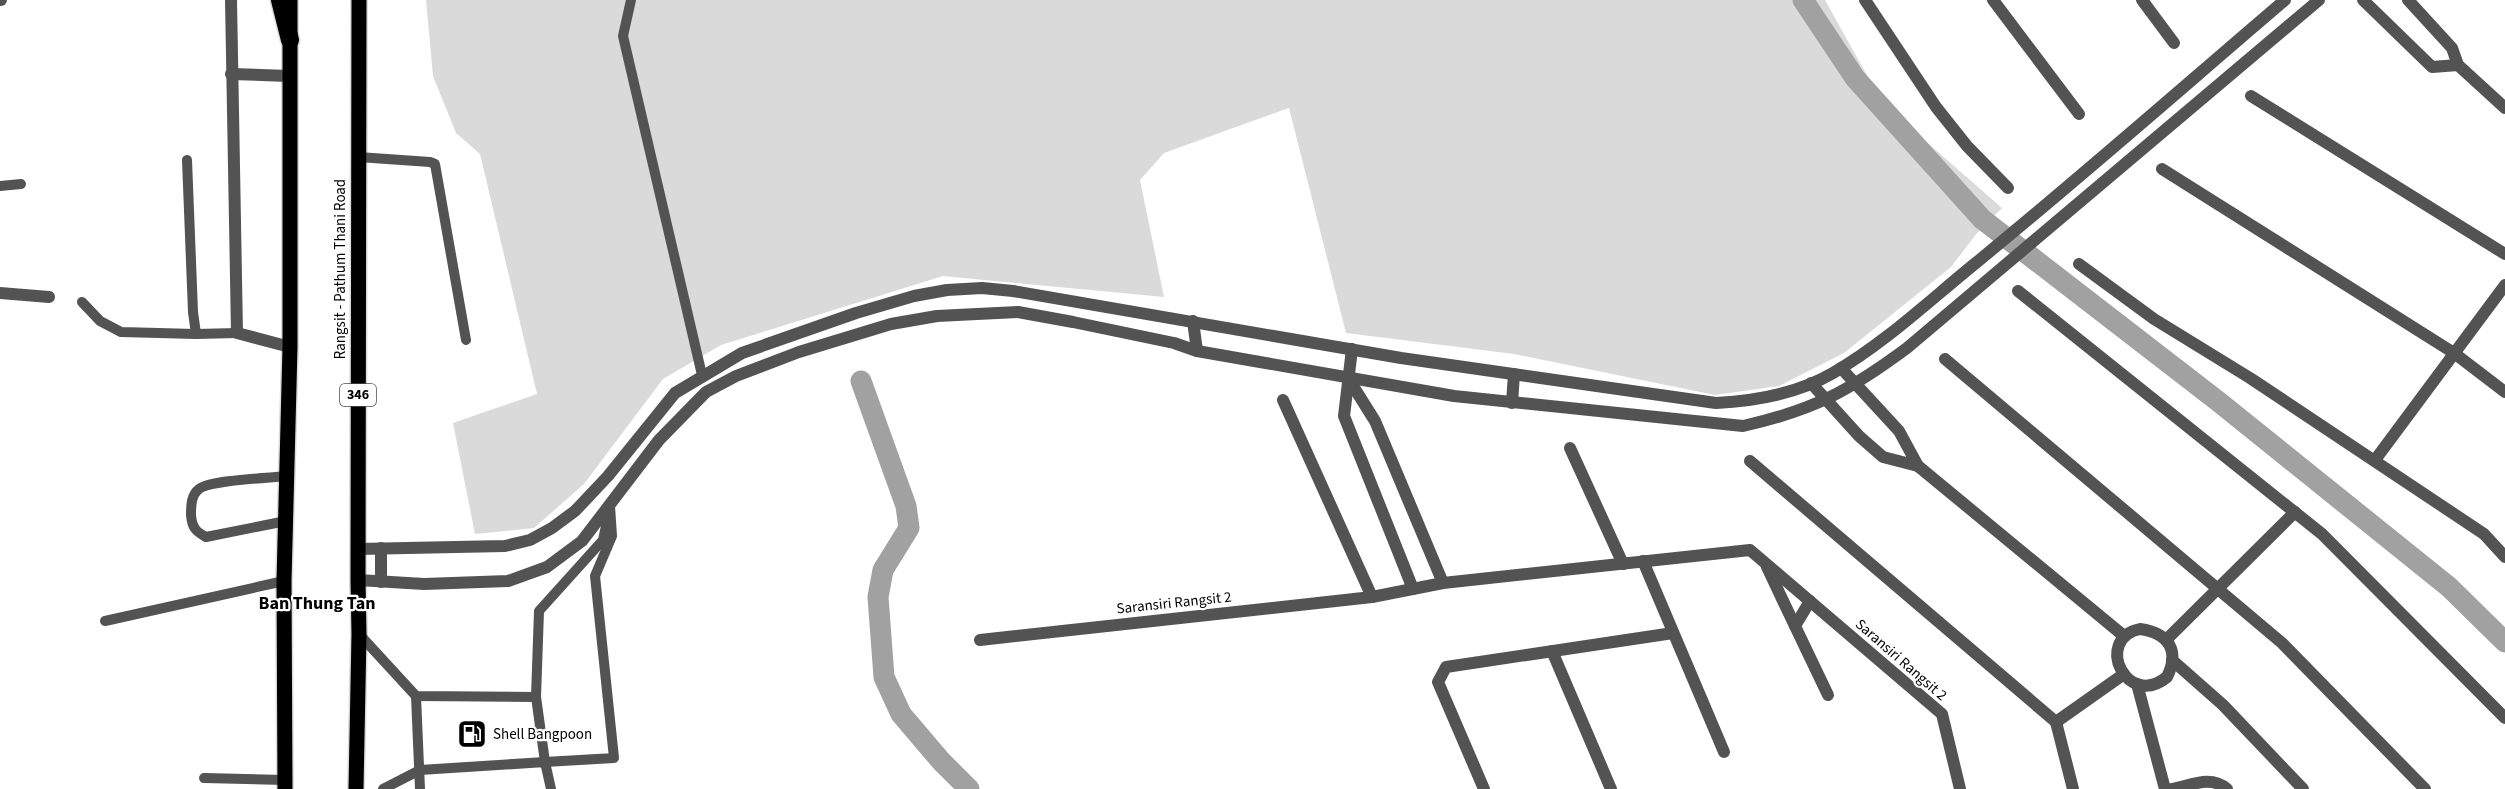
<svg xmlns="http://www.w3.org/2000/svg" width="2505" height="789" font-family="'Source Sans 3',sans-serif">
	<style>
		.green { fill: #dadada }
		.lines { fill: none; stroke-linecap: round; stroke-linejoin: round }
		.canal { stroke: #a1a1a1; stroke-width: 21 }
		.primary-casing { stroke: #dbdbdb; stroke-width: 18 }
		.highway-casing { stroke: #dbdbdb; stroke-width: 21 }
		.lane { stroke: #535353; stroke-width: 10 }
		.street { stroke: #535353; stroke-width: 12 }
		.primary { stroke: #000; stroke-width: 15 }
		.highway { stroke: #000; stroke-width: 18 }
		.labels { text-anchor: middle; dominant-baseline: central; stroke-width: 4.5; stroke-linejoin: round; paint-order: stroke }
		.shield { fill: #fff; stroke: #4c4c4c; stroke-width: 1.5 }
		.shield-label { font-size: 14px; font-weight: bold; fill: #000 }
		.street-label { font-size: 15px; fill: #000; stroke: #fff }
		.poi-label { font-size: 15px; fill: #000; stroke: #fff; text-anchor: start }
		.quarter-label { font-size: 18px; font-weight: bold; fill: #000; stroke: #fff }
	</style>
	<rect width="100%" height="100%" fill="#fff"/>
	<polygon class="green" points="426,0 1825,0 1883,104 2002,208 1977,233 1951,267 1844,353 1779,386 1715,395 1514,354 1346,333 1289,108 1164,153 1140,180 1164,297 943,276 721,345 663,379 584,484 534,528 475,534 453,423 537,394 480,154 456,133 433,76"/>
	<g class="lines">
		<g class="canal">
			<polyline points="1803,0 1855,78 1982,219 2219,402 2449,587 2505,642"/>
			<polyline points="861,381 906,506 909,528 883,570 878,597 884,677 901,714 941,761 969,789"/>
		</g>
		<g class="primary-casing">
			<g id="primary">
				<polyline points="285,789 284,581 290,347 290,0"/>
				<polyline points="356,789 359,634 358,580 359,0"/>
			</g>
		</g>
		<g class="highway-casing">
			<polyline id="highway" points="280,0 290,40"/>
		</g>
		<g class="lane">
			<polyline points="631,0 623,36 702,375"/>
			<polyline points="358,157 430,162 435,164 466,340"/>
			<polyline points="187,160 193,312 196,334 237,333"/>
			<polyline points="0,186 21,184"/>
			<polyline points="82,302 100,321 121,332 196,334"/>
			<path d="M286,521L206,537C195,531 192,527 191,515C191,506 191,495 199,489C210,480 269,478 287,476"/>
			<polyline points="105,621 284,581"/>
			<polyline points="359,634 416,696 536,697 545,762 614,758 595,576 612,536 610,506"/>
			<polyline points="416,696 420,789"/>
			<polyline points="536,697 539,611 603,540 607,521"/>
			<polyline points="204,778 285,780"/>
			<polyline points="383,789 420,770 545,762 551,789"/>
		</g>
		<g class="street">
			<polyline points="0,0 1,0"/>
			<polyline points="231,0 237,333 290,347"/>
			<polyline points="1865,0 1936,107 1967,146 2008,188"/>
			<polyline points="1993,0 2079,114"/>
			<polyline points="2142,0 2174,43"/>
			<polyline points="2363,0 2432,67 2458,65"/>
			<polyline points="2408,0 2452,48 2458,65 2505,108"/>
			<polyline points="231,74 289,76"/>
			<polyline points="2251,96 2505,254"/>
			<polyline points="2162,169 2454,353 2505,392"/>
			<polyline points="2079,264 2154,319 2250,378 2484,534 2505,557"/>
			<polyline points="2018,291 2322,534 2505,718"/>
			<polyline points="0,293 49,297"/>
			<polyline points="1193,321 1197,351"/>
			<polyline points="1352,349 1344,416 1413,589"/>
			<polyline points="1945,359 2282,643 2425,789"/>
			<polyline points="1348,378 1375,421 1443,583"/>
			<polyline points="1811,383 1859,436 1883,457 1918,466 1899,431 1841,368"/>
			<polyline points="1283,400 1372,597"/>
			<polyline points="1512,403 1514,374"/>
			<polyline points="1570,448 1623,564"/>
			<polyline points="2375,460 2505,285"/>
			<polyline points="1750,461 2056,722 2073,789"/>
			<polyline points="1918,466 2124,636"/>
			<polyline points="381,548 381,582"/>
			<path d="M358,549L505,546L530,540L552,528L575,511L608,476L675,393L742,353L856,313L914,296L947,290L982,288L1013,291L1401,358L1716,403C1757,401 1797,394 1833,373C1885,343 1930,300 1977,262C2081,177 2182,88 2285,0"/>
			<polyline points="1643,561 1724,752"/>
			<polyline points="1767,567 1795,626"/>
			<path d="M358,580L424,584L508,581L547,567L582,541L659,440L706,392L736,376L799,352L891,324L937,316L1018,312L1073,322L1174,343L1197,351L1454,396L1743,426C1814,410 1849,391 1907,348L2319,0"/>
			<polyline points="1810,601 1795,626 1828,695"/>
			<path d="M2140,629C2169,633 2180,651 2167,677C2127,710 2093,639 2140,629Z"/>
			<polyline points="980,640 1372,597 1443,583 1750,550 1942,714 1960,789"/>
			<polyline points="2166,640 2295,512"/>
			<polyline points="1552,651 1611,789"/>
			<polyline points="2172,660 2223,705 2303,789"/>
			<polyline points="2137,684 2165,789"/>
			<polyline points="2056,722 2124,674"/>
			<polyline points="1484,789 1438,682 1446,667 1673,633"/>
			<path d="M2172,789C2192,785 2211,775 2227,789"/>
		</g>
		<use href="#primary" class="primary"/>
		<use href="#highway" class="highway"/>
	</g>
	<defs>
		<g id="fuel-square" transform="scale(1.5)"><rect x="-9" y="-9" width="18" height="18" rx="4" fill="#000" stroke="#fff"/><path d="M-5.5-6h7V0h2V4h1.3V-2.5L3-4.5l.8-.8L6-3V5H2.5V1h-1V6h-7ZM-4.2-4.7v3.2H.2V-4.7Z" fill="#fff"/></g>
	</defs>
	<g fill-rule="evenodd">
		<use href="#fuel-square" x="472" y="734"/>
	</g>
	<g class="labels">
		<rect class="shield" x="340" y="384" width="36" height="22" rx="4.5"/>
		<g class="shield-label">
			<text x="358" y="395">346</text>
		</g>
		<g class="street-label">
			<text transform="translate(340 269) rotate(-90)">Rangsit - Pathum Thani Road</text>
			<text transform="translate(1174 603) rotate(-6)">Saransiri Rangsit 2</text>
			<text transform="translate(1901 660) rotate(41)">Saransiri Rangsit 2</text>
		</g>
		<g class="poi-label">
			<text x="493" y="734">Shell Bangpoon</text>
		</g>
		<g class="quarter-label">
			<text x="317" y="603">Ban Thung Tan</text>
		</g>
	</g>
</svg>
